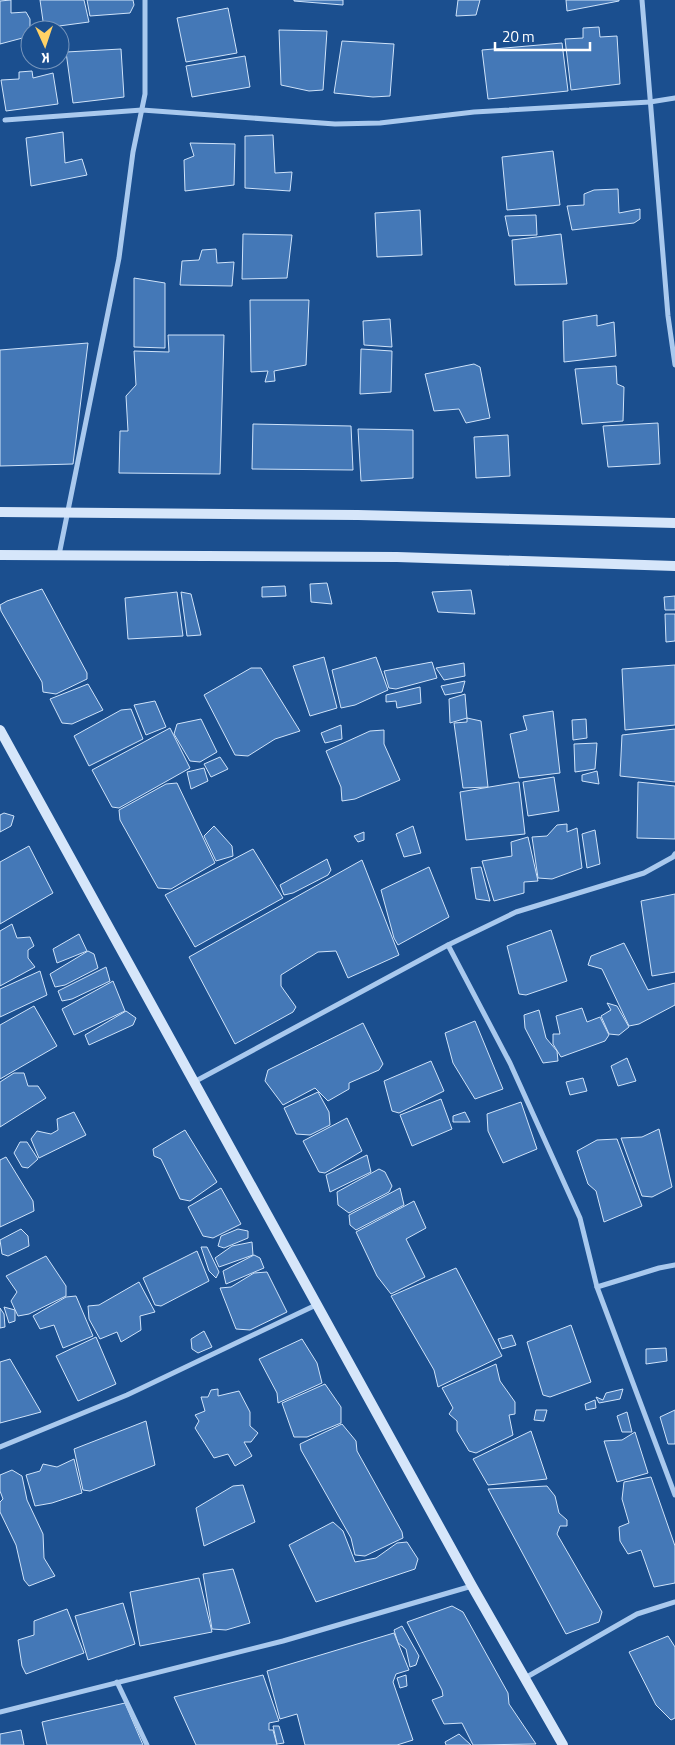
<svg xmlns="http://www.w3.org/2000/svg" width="675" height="1745" font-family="'Titillium Web',sans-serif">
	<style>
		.building { fill: #4478b7; stroke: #cfe3fa }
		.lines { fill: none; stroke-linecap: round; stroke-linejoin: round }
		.street { stroke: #a9c9ee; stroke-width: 5 }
		.secondary { stroke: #d6e6fa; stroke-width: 10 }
	</style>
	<rect width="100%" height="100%" fill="#1b4f8f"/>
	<g class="building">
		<polygon points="11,0 11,13 26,12 30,19 30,36 0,44 0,1"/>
		<polygon points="40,0 84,0 89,22 44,28"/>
		<polygon points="87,0 133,0 134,5 130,13 90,16"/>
		<polygon points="294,0 343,0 343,5 294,1"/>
		<polygon points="458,0 480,0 476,15 456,16"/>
		<polygon points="566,0 619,0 619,1 567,11"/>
		<polygon points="228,8 237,53 186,62 177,18"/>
		<polygon points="599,27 600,37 617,36 620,84 571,90 565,39 583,38 583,28"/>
		<polygon points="279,30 327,31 323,90 309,91 281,85"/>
		<polygon points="342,41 394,44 390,96 373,97 334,93"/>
		<polygon points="562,43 568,91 488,99 482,50"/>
		<polygon points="121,49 124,97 73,103 66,52"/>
		<polygon points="245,56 250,87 192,97 186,66"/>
		<polygon points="32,71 33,78 53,73 58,104 6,111 1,80 19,79 19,72"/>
		<polygon points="63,132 65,163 82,159 87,175 31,186 26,138"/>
		<polygon points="273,135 275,173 292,172 290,191 245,188 245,136"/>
		<polygon points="190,143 235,144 234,185 185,191 184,160 194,156"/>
		<polygon points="553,151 560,205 507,210 502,157"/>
		<polygon points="618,189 619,213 640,209 640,219 634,223 572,230 567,206 584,205 584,194 594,190"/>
		<polygon points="420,210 422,255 377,257 375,213"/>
		<polygon points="536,215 537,235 509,236 505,216"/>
		<polygon points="243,234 292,235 287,278 242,279"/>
		<polygon points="561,234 567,284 515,285 512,240"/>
		<polygon points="216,249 217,263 234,262 232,286 180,285 182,261 199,260 202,250"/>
		<polygon points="134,278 165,283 165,348 134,347"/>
		<polygon points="250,300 309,300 306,365 274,371 275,381 265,382 268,371 251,372"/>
		<polygon points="597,315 597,326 614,322 616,356 564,362 563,321"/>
		<polygon points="390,319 392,347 364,345 363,321"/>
		<polygon points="168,335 224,335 220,474 119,473 120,431 128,431 126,396 136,385 134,351 169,352"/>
		<polygon points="88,343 73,464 0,466 0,350"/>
		<polygon points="361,349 392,351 391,392 360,394"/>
		<polygon points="474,364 480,367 490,418 466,423 459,409 434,411 425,374"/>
		<polygon points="616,366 617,384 624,387 623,421 582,424 575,369"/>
		<polygon points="658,423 660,464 608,467 603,426"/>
		<polygon points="253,424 351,426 353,470 252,469"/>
		<polygon points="358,429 413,430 413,478 361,481"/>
		<polygon points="508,435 510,476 476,478 474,437"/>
		<polygon points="327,583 332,604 311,602 310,584"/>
		<polygon points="285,586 286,596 262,597 262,587"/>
		<polygon points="42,589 87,673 87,679 56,694 43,692 42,682 1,611 0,605 7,601"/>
		<polygon points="471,590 475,614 438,612 432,592"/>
		<polygon points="177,592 183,636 128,639 125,598"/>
		<polygon points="181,592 191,594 201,635 187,636"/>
		<polygon points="675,596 675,610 665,610 664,597"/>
		<polygon points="665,614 675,614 675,641 666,642"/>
		<polygon points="324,657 337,708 310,716 293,666"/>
		<polygon points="376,657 388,690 355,705 341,708 332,670"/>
		<polygon points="432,662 437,678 396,689 389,688 384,671"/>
		<polygon points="464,663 465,676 444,680 436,668"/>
		<polygon points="675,665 675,725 625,730 622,669"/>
		<polygon points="251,668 261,668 300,731 275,739 248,756 235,755 204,695"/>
		<polygon points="465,681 462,692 445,695 441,686"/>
		<polygon points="88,684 103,710 72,724 62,723 50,699"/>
		<polygon points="420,687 421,703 397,708 396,701 386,702 386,695"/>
		<polygon points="465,694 467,718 450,723 449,699"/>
		<polygon points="155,701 166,727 146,735 134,705"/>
		<polygon points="131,709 143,739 89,766 74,736 121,710"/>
		<polygon points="553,711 560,773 519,778 510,734 527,730 523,716"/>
		<polygon points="467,718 481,721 488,787 463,788 454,723 467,722"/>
		<polygon points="201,719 217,752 200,762 190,761 174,734 177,724"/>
		<polygon points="586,719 587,738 573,740 572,720"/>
		<polygon points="341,725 342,739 325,743 321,733"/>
		<polygon points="170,728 190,768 119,808 112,807 92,770"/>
		<polygon points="675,729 675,782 620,776 622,735"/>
		<polygon points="384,730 384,744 400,780 355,799 342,801 341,787 326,751 370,731"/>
		<polygon points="597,743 595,769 575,772 574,744"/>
		<polygon points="220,757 228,769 211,777 204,764"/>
		<polygon points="204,768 208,781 191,789 187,772"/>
		<polygon points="597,771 599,784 582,781 582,775"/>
		<polygon points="554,777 559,811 528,816 523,782"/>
		<polygon points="519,782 525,834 466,840 460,792"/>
		<polygon points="638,782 675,786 675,839 637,838"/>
		<polygon points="177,783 215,863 171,889 158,888 120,820 119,810 166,784"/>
		<polygon points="4,813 14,816 11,826 0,832 0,815"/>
		<polygon points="567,824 567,832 577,828 582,868 552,879 538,878 532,837 547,836 557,825"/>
		<polygon points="214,826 232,846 233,856 216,861 204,836"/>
		<polygon points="413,826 421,853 404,857 396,834"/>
		<polygon points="595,830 600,864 587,868 582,834"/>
		<polygon points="364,832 364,840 358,842 354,836"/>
		<polygon points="528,837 538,881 524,882 524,893 494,901 482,861 512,856 511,842"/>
		<polygon points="29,846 53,893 0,924 0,862"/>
		<polygon points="253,849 283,898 195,947 165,895"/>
		<polygon points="327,859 331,870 328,875 293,893 284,895 280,885"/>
		<polygon points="362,860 399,955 348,978 336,951 318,952 281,975 281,986 296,1007 293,1012 235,1044 189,957"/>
		<polygon points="429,867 449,917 398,945 394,938 381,890"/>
		<polygon points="481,867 490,901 476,899 471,868"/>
		<polygon points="675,894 675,972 652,976 641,901"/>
		<polygon points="12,924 17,938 30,937 34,946 28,950 28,958 35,967 0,986 0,931"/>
		<polygon points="551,930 567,981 526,995 519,994 507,946"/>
		<polygon points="79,934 87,951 57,963 53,949"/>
		<polygon points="624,943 648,990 675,983 675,1005 639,1024 629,1026 602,969 588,965 591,956"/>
		<polygon points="88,951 94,954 98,968 65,985 55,987 50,974"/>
		<polygon points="106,967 110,981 72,999 62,1001 58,991"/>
		<polygon points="40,971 47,995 0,1017 0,989"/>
		<polygon points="113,981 125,1011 74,1035 62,1009"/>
		<polygon points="607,1003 617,1006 629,1027 619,1035 609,1034 601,1016 611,1010"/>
		<polygon points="34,1006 57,1046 0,1079 0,1025"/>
		<polygon points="582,1008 587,1022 600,1017 609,1035 605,1041 561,1057 553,1044 553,1034 560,1034 556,1016"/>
		<polygon points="539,1010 546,1038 557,1051 558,1061 543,1063 525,1028 524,1015"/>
		<polygon points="126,1011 136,1018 133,1025 89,1045 85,1035"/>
		<polygon points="475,1021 503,1089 475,1099 453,1063 445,1033"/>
		<polygon points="363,1023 383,1064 379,1070 349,1083 349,1089 328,1101 315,1088 283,1105 265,1081 268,1070"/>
		<polygon points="627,1058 636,1081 618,1086 611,1066"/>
		<polygon points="431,1061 444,1091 399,1113 392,1111 384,1081"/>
		<polygon points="14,1073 24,1073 28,1086 38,1086 46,1098 0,1127 0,1082"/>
		<polygon points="583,1078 587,1091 570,1095 566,1082"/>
		<polygon points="318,1092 329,1112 330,1125 310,1135 296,1134 284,1108"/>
		<polygon points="441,1099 452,1129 412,1146 400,1115"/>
		<polygon points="521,1102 537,1149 503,1163 488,1131 487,1114"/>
		<polygon points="74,1112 86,1135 39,1158 31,1139 37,1131 51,1134 58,1130 57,1119"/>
		<polygon points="465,1112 470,1122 453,1122 453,1116"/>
		<polygon points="347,1118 362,1151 325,1173 319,1172 303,1141"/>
		<polygon points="659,1129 672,1187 652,1197 642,1196 621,1138 642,1137"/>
		<polygon points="185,1130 217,1182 190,1201 180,1199 161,1159 154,1156 153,1149"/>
		<polygon points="617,1139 642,1206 604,1222 596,1191 588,1184 577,1151 597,1140"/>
		<polygon points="20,1142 27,1142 38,1159 28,1168 22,1167 14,1153"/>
		<polygon points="367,1155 371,1172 330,1192 326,1175"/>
		<polygon points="6,1157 33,1201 34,1211 0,1227 0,1160"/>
		<polygon points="379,1169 385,1172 392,1186 389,1192 349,1213 338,1205 337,1192"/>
		<polygon points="221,1188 241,1224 213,1238 203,1236 188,1207"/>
		<polygon points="400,1188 404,1205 356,1230 350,1225 349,1215"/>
		<polygon points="414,1201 426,1228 406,1239 425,1277 391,1294 377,1276 356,1232"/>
		<polygon points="21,1229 28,1236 29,1246 8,1256 2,1254 0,1240"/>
		<polygon points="238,1229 248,1231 248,1238 224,1248 218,1246 221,1236"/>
		<polygon points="252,1242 253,1255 219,1267 215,1258 232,1246"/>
		<polygon points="201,1247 207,1247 219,1272 216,1278 209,1271"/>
		<polygon points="197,1251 209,1281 161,1306 155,1305 143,1278"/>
		<polygon points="254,1255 260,1258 264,1268 226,1284 223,1271"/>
		<polygon points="46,1256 66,1286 66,1296 29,1314 18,1316 11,1301 17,1292 6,1276"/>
		<polygon points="456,1268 502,1356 438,1387 434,1370 391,1296"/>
		<polygon points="267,1272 287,1312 250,1330 236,1329 220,1288 231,1287 254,1273"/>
		<polygon points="139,1282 155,1312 140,1316 141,1330 121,1342 117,1332 100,1339 89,1319 88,1306 99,1305"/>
		<polygon points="76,1296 93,1336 63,1348 54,1325 40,1329 33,1316 66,1297"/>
		<polygon points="4,1307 15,1310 15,1321 9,1323"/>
		<polygon points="0,1308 4,1314 5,1327 0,1328"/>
		<polygon points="571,1325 591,1382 550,1397 543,1395 527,1342"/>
		<polygon points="204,1331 212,1347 198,1353 192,1349 191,1339"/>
		<polygon points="512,1335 516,1345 502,1349 498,1339"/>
		<polygon points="96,1337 116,1384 78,1401 56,1356"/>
		<polygon points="302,1339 317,1363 322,1383 278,1403 277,1393 259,1359"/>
		<polygon points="666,1348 667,1361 646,1364 646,1349"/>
		<polygon points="10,1359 41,1412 0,1423 0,1362"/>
		<polygon points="496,1364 500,1381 515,1402 515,1414 509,1415 513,1435 476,1453 469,1451 457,1431 457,1421 449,1414 453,1408 442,1388"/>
		<polygon points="325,1384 341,1407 341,1423 307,1437 294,1437 282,1403"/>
		<polygon points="218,1389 218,1396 239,1391 250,1412 250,1426 258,1433 251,1442 244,1442 252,1456 235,1466 228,1454 214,1458 195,1428 199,1421 195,1415 205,1411 201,1397 208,1397 211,1390"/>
		<polygon points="623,1389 620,1399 599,1403 596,1397 603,1400 606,1393"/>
		<polygon points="595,1400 596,1408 586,1410 585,1404"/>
		<polygon points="536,1410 547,1410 544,1421 534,1420"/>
		<polygon points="675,1410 675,1444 668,1444 660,1417"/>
		<polygon points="627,1412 632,1432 622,1432 617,1416"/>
		<polygon points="146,1421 155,1465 90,1491 83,1490 74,1449"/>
		<polygon points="342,1424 356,1441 357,1451 402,1532 403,1538 365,1556 355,1555 351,1538 301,1450 300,1444"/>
		<polygon points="531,1431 547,1479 488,1485 473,1459"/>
		<polygon points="635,1432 648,1473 617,1482 604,1441 622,1440"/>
		<polygon points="74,1459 82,1493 52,1503 35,1506 26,1475 40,1471 43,1464 57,1467"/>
		<polygon points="12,1470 22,1476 27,1500 43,1534 44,1558 55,1576 29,1586 24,1580 16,1545 0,1512 0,1502 3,1499 0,1491 0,1475"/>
		<polygon points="651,1477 675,1546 675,1583 654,1587 641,1550 628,1554 620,1541 619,1527 629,1523 622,1499 624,1482"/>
		<polygon points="243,1485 255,1522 204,1546 196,1508 233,1486"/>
		<polygon points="547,1486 555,1496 559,1513 567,1520 567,1526 560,1526 557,1534 602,1612 599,1622 566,1634 488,1489"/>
		<polygon points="333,1522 343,1531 355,1562 376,1558 397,1543 407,1542 418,1559 415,1569 316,1602 289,1545"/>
		<polygon points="233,1569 250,1623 226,1630 212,1629 203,1574"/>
		<polygon points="199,1578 212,1632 140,1646 130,1592"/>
		<polygon points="123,1603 135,1644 88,1660 75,1616"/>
		<polygon points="452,1606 463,1612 508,1693 509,1704 536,1744 473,1745 462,1723 444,1724 432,1700 443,1696 442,1690 407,1622"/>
		<polygon points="67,1609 84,1653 26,1674 22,1666 18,1640 34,1635 34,1621"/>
		<polygon points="402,1626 419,1656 416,1665 410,1667 406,1649 398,1643 394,1630"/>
		<polygon points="394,1633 409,1670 396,1674 393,1682 413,1740 397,1745 305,1745 297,1714 280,1719 267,1671"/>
		<polygon points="668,1636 675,1647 675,1718 671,1720 656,1705 629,1652"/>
		<polygon points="263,1675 279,1721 269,1723 269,1730 273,1730 277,1745 196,1745 174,1697"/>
		<polygon points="406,1675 407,1686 400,1688 397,1678"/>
		<polygon points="125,1703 143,1745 47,1745 42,1722"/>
		<polygon points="273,1726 279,1726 284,1743 277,1744"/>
		<polygon points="21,1730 24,1745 0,1745 0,1734"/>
		<polygon points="459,1734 471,1745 446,1745 445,1742"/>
	</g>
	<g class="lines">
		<g class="street">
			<polyline points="642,0 668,316 675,365"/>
			<polyline points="5,120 142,110 335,124 380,123 474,112 650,102 675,98"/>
			<polyline points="59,555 119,258 133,152 145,94 145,0"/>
			<polyline points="448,945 510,1063 580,1218 597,1287 675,1495"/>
			<polyline points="194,1082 448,945 516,912 644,873 673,857 675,854"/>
			<polyline points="597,1287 659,1268 675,1265"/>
			<polyline points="0,1447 127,1395 316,1305"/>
			<polyline points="525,1678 637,1614 675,1602"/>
			<polyline points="117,1682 147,1745"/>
			<polyline points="0,1712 283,1641 472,1586"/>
		</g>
		<g class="secondary">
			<polyline points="0,512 358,515 675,523"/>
			<polyline points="0,555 397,557 675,566"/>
			<polyline points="0,730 472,1586 563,1745"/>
		</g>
	</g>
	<g transform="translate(45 45) rotate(177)"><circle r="24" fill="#1b4f8f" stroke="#7695bc"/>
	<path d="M0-4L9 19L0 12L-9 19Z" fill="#ffd166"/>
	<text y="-8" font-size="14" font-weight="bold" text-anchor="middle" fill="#ffffff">K</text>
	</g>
	<path d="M495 42v8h95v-8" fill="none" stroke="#ffffff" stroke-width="2.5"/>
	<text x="502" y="42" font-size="15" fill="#ffffff" stroke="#1b4f8f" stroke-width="4" paint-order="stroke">20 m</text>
</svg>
